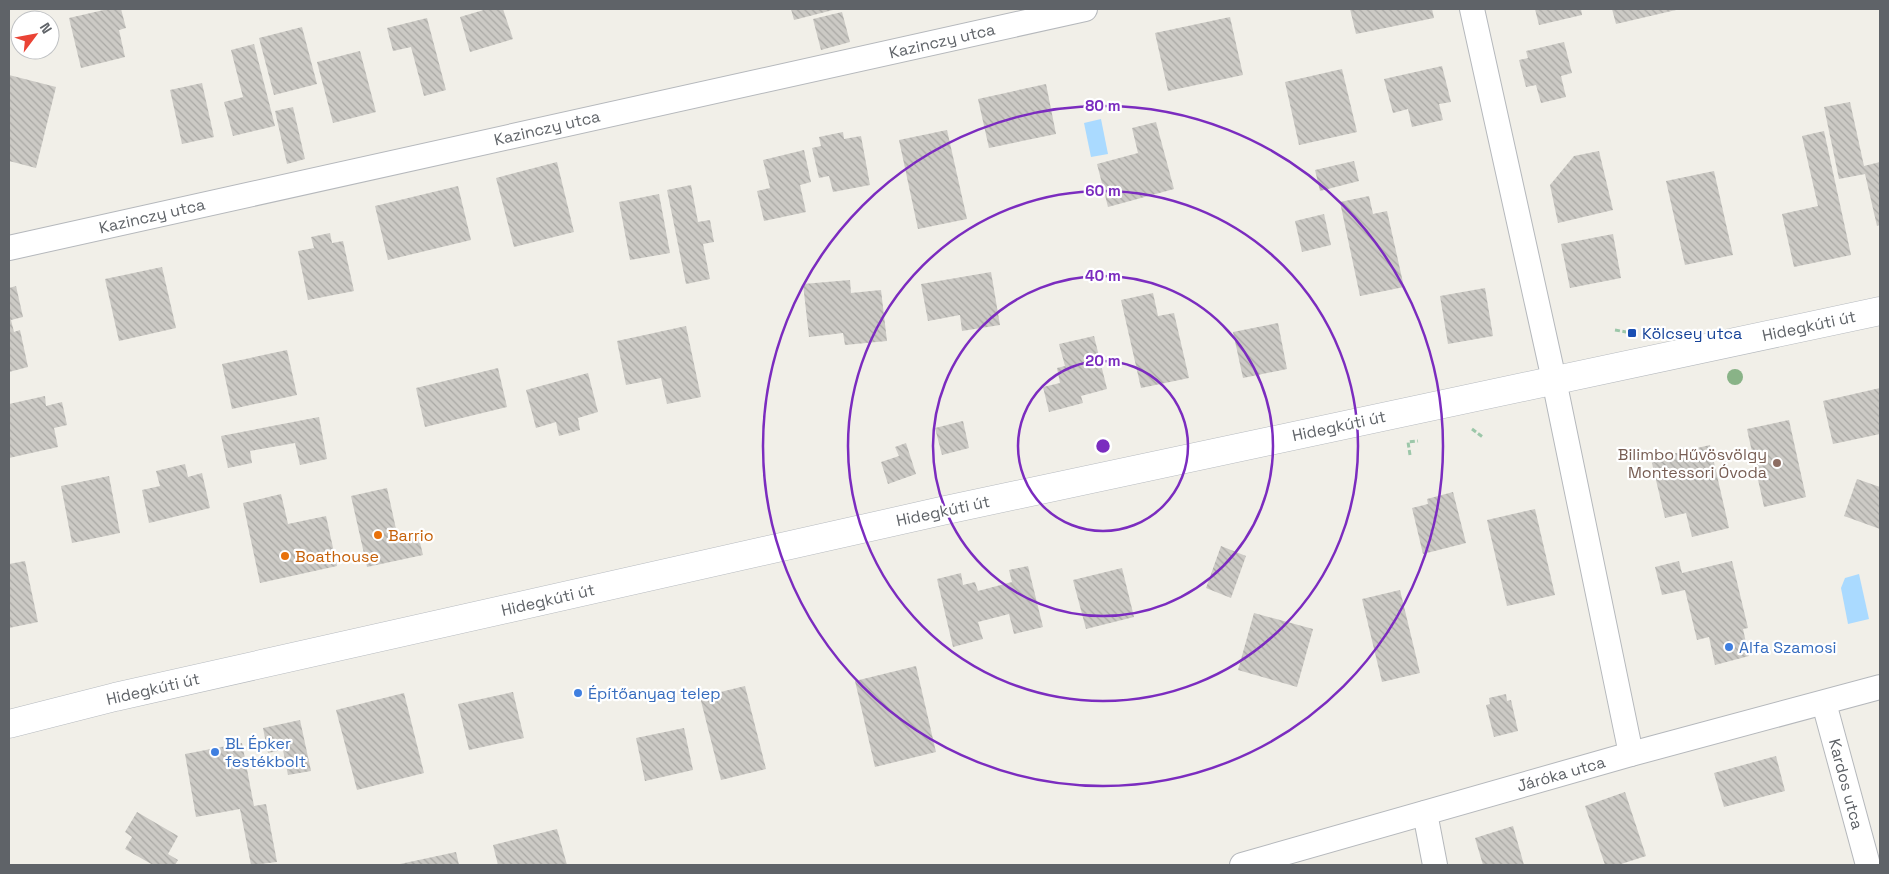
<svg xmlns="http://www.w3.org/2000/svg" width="1889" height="874" font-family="'Space Grotesk',sans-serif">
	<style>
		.water { fill: #aadaff }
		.building { fill: url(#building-back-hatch) }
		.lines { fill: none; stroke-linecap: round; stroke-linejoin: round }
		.street-casing { stroke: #b5b8bc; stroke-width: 26 }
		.secondary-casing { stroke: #b6babf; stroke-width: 29 }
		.path { stroke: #9cc7a9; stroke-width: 3; stroke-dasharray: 5 2.5; stroke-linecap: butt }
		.street { stroke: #fff; stroke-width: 24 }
		.secondary { stroke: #fff; stroke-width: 28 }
		.tree { fill: #89b387 }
		.ring { fill: none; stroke: #7b2cbf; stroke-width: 2.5 }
		.transit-dot { fill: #1a4fb4; stroke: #fff; stroke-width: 2 }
		.education-dot { fill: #8d6e63; stroke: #fff; stroke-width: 2 }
		.food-dot { fill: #e8710a; stroke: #fff; stroke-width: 2 }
		.shop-dot { fill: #3f7fe0; stroke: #fff; stroke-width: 2 }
		.labels { text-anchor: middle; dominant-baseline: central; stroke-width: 4.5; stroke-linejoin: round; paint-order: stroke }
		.street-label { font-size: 16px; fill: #5f6368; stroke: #fff }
		.transit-label { font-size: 16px; fill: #164399; stroke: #fff; text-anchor: start }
		.education-label { font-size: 16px; fill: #785e54; stroke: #fff; text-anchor: end }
		.food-label { font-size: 16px; fill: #c56008; stroke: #fff; text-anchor: start }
		.shop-label { font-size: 16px; fill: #366cbe; stroke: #fff; text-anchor: start }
		.centre { fill: #7b2cbf; stroke: #fff; stroke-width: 2.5 }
		.ring-label { font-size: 15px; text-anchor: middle; font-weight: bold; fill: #7b2cbf; stroke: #fff; stroke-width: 4.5; stroke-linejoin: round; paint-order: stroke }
	</style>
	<defs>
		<pattern id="building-back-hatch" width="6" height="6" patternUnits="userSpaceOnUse" patternTransform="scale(1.25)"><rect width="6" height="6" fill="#cccac5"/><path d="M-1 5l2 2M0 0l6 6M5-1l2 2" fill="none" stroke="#a9a8a4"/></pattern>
	</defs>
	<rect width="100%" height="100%" fill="#f1efe8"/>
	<g class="water">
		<polygon points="1101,119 1108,154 1091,157 1084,123"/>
		<polygon points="1859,574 1869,619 1848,624 1841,588 1845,578"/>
	</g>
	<g class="building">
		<polygon points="108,9 121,9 126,28 119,30 125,57 81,68 69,18"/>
		<polygon points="487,9 503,9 513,39 470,52 460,17"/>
		<polygon points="791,9 837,9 794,20"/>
		<polygon points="1350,9 1432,9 1434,18 1356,34"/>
		<polygon points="1535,9 1581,9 1582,15 1539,25"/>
		<polygon points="1612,9 1676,9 1676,10 1616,24"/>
		<polygon points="842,12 850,42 821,50 813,19"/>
		<polygon points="1230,17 1243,75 1168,91 1155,33"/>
		<polygon points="427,18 446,90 424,96 411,47 393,51 387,28"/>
		<polygon points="302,27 317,84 274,95 259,38"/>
		<polygon points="1564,42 1572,73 1561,76 1566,97 1541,103 1536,85 1526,87 1519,60 1528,58 1526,51"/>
		<polygon points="254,44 275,126 233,136 224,102 243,97 231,50"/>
		<polygon points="360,51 376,112 333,123 317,62"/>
		<polygon points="1442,66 1451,102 1439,104 1443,120 1412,127 1408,109 1393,113 1384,79"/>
		<polygon points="1342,69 1357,132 1299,145 1285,82"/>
		<polygon points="9,75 56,87 36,168 9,161"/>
		<polygon points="202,83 214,137 182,144 170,90"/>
		<polygon points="1046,84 1056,134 989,148 978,99"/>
		<polygon points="1850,102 1864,166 1880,162 1880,225 1877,226 1865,174 1839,179 1824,107"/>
		<polygon points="293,107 305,159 287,164 275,111"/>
		<polygon points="1156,122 1174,189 1108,207 1097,164 1138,153 1132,128"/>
		<polygon points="947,130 967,219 918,229 899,140"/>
		<polygon points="1824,131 1851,255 1794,267 1782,214 1818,206 1802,136"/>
		<polygon points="843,132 844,139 861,136 870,185 833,192 829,176 819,178 812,148 821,146 819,137"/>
		<polygon points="804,150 811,182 800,185 806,212 764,221 757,191 770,188 763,160"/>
		<polygon points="1599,151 1613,210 1558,223 1550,185 1574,156"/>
		<polygon points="1354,161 1359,181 1320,191 1315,170"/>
		<polygon points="557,162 574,232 514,247 496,178"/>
		<polygon points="1714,171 1733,255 1685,265 1666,181"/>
		<polygon points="691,185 698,222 710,220 714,242 703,244 710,279 686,284 667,190"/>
		<polygon points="458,186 471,240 388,260 375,206"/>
		<polygon points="659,194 670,253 630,260 619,202"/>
		<polygon points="1369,196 1373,214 1387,211 1404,287 1360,296 1340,202"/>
		<polygon points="1324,214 1331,245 1302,252 1295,221"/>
		<polygon points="330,233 332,243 343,241 354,291 308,300 298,251 314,248 311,237"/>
		<polygon points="1613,234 1621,278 1570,288 1561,244"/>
		<polygon points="162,267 176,328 119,341 105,279"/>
		<polygon points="991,272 1000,325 962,331 960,315 928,321 921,284"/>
		<polygon points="850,280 851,293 881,290 887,341 845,345 843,333 809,337 803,284"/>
		<polygon points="16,286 23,317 11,320 14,332 20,330 28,367 9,372 9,288"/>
		<polygon points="1485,288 1493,336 1448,344 1440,296"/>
		<polygon points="1153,293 1158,316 1174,313 1189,378 1141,388 1121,300"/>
		<polygon points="1278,323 1287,369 1243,378 1233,332"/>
		<polygon points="686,326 701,397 667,404 661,378 626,385 617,341"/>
		<polygon points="1094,336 1107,389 1081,396 1083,403 1049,412 1043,387 1060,383 1057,368 1065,366 1059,344"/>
		<polygon points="287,350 297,395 232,409 222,364"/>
		<polygon points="498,368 507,407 425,427 416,388"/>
		<polygon points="588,373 598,412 578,418 580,430 559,436 556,422 536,428 526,390"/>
		<polygon points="1880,388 1880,434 1833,444 1823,401"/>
		<polygon points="45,396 46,406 62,402 67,425 54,428 58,447 9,458 9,404"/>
		<polygon points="319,417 327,459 300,465 295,443 250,451 252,463 228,468 221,436"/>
		<polygon points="1789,420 1806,497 1764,507 1747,429"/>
		<polygon points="963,421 969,448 942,455 935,428"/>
		<polygon points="906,443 916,474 888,484 881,462 899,456 895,447"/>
		<polygon points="1710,445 1729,528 1692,537 1686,513 1665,518 1651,459"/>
		<polygon points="185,464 188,477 202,473 210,508 149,523 142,490 160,486 156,471"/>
		<polygon points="109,476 120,533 72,543 61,486"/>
		<polygon points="1857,479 1880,487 1880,529 1844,516"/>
		<polygon points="387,488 398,538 418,534 423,555 367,567 351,496"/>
		<polygon points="1453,492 1466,543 1423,554 1412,508 1428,504 1427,499"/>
		<polygon points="281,494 288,524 326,516 337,566 260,583 243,503"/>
		<polygon points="1535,509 1555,595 1507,606 1487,520"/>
		<polygon points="1221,546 1246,556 1231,598 1206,588"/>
		<polygon points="25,561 38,622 9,628 9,564"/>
		<polygon points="1679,561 1682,573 1732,561 1748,628 1743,629 1749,656 1715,665 1709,637 1697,640 1685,590 1662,595 1655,567"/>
		<polygon points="1028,566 1043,627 1014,634 1009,614 978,622 983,639 953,647 937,579 961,573 963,585 975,582 978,591 1012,582 1009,570"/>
		<polygon points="1122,568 1134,617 1086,629 1073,580"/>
		<polygon points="1400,590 1420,673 1382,682 1362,599"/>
		<polygon points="1254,613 1313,629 1297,687 1238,670"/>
		<polygon points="916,666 936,752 875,767 855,681"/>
		<polygon points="745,686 766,769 721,780 700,697"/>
		<polygon points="513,692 524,738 469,750 458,704"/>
		<polygon points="404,693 424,773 357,790 336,710"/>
		<polygon points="1506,694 1507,701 1511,700 1518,731 1494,737 1486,705 1490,704 1489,698"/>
		<polygon points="300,720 311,771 288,775 283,750 268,753 263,728"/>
		<polygon points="684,728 693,770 645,781 636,738"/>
		<polygon points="242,743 254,806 266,804 277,862 251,865 240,809 196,817 185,754"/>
		<polygon points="1776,756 1785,791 1724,807 1714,773"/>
		<polygon points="1625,792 1646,856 1618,865 1605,865 1585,806"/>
		<polygon points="137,812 178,836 168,854 178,860 175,865 153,865 125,849 132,837 125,832"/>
		<polygon points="1513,826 1524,865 1483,865 1475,838"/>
		<polygon points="557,829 567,865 498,865 493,845"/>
		<polygon points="456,852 459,865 400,865 400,864"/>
	</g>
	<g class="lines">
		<g class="street-casing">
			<g id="street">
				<polyline points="1472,9 1554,380 1631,754"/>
				<polyline points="9,248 1085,9"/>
				<polyline points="1824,703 1868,865"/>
				<polyline points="1425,813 1435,865"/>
				<polyline points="1242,865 1631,754 1880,687"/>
			</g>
		</g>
		<g class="secondary-casing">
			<polyline id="secondary" points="9,724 115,697 946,510 1880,311"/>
		</g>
		<g class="path">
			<polyline points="1615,330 1632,333"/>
			<polyline points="1472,429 1484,438"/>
			<polyline points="1410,455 1408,442 1418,441"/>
		</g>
		<use href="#street" class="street"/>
		<use href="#secondary" class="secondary"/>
	</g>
	<circle class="tree" cx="1735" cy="377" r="8"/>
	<g class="ring">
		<circle cx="1103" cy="446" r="85"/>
		<circle cx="1103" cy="446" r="170"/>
		<circle cx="1103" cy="446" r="255"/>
		<circle cx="1103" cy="446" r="340"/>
	</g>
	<rect class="transit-dot" x="1627" y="328" width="10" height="10" rx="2.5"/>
	<circle class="education-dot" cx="1777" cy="463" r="5"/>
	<g class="food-dot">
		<circle cx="378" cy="535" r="5"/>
		<circle cx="285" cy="556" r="5"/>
	</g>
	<g class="shop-dot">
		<circle cx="1729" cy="647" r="5"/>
		<circle cx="578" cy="693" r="5"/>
		<circle cx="215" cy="752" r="5"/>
	</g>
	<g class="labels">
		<g class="street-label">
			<text transform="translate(942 41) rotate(-13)">Kazinczy utca</text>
			<text transform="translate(547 128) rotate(-13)">Kazinczy utca</text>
			<text transform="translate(152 216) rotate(-13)">Kazinczy utca</text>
			<text transform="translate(1809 326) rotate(-12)">Hidegkúti út</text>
			<text transform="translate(1339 426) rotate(-12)">Hidegkúti út</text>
			<text transform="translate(943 511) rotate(-12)">Hidegkúti út</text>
			<text transform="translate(548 600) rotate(-13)">Hidegkúti út</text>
			<text transform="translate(153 689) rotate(-13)">Hidegkúti út</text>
			<text transform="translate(1561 774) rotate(-16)">Járóka utca</text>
			<text transform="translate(1846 784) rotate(75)">Kardos utca</text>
		</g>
		<g class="transit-label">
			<text x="1642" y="333">Kölcsey utca</text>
		</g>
		<g class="education-label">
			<text x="1767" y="454">Bilimbo Hűvösvölgy<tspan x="1767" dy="18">Montessori Óvoda</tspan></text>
		</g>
		<g class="food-label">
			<text x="388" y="535">Barrio</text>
			<text x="295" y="556">Boathouse</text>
		</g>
		<g class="shop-label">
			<text x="1739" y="647">Alfa Szamosi</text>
			<text x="588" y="693">Építőanyag telep</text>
			<text x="225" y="743">BL Épker<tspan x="225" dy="18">festékbolt</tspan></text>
		</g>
	</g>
	<circle cx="1103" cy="446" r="8" class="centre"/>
	<g class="ring-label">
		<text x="1103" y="111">80 m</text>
		<text x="1103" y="196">60 m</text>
		<text x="1103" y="281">40 m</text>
		<text x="1103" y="366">20 m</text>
	</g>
	<rect width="1889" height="874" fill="none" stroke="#5f6368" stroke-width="20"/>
	<g transform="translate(35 35) rotate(58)"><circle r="24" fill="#ffffff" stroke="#bfc1c3"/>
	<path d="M0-4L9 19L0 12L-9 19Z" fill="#ea4335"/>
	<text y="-8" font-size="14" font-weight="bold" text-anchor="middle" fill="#5f6368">N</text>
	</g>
</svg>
